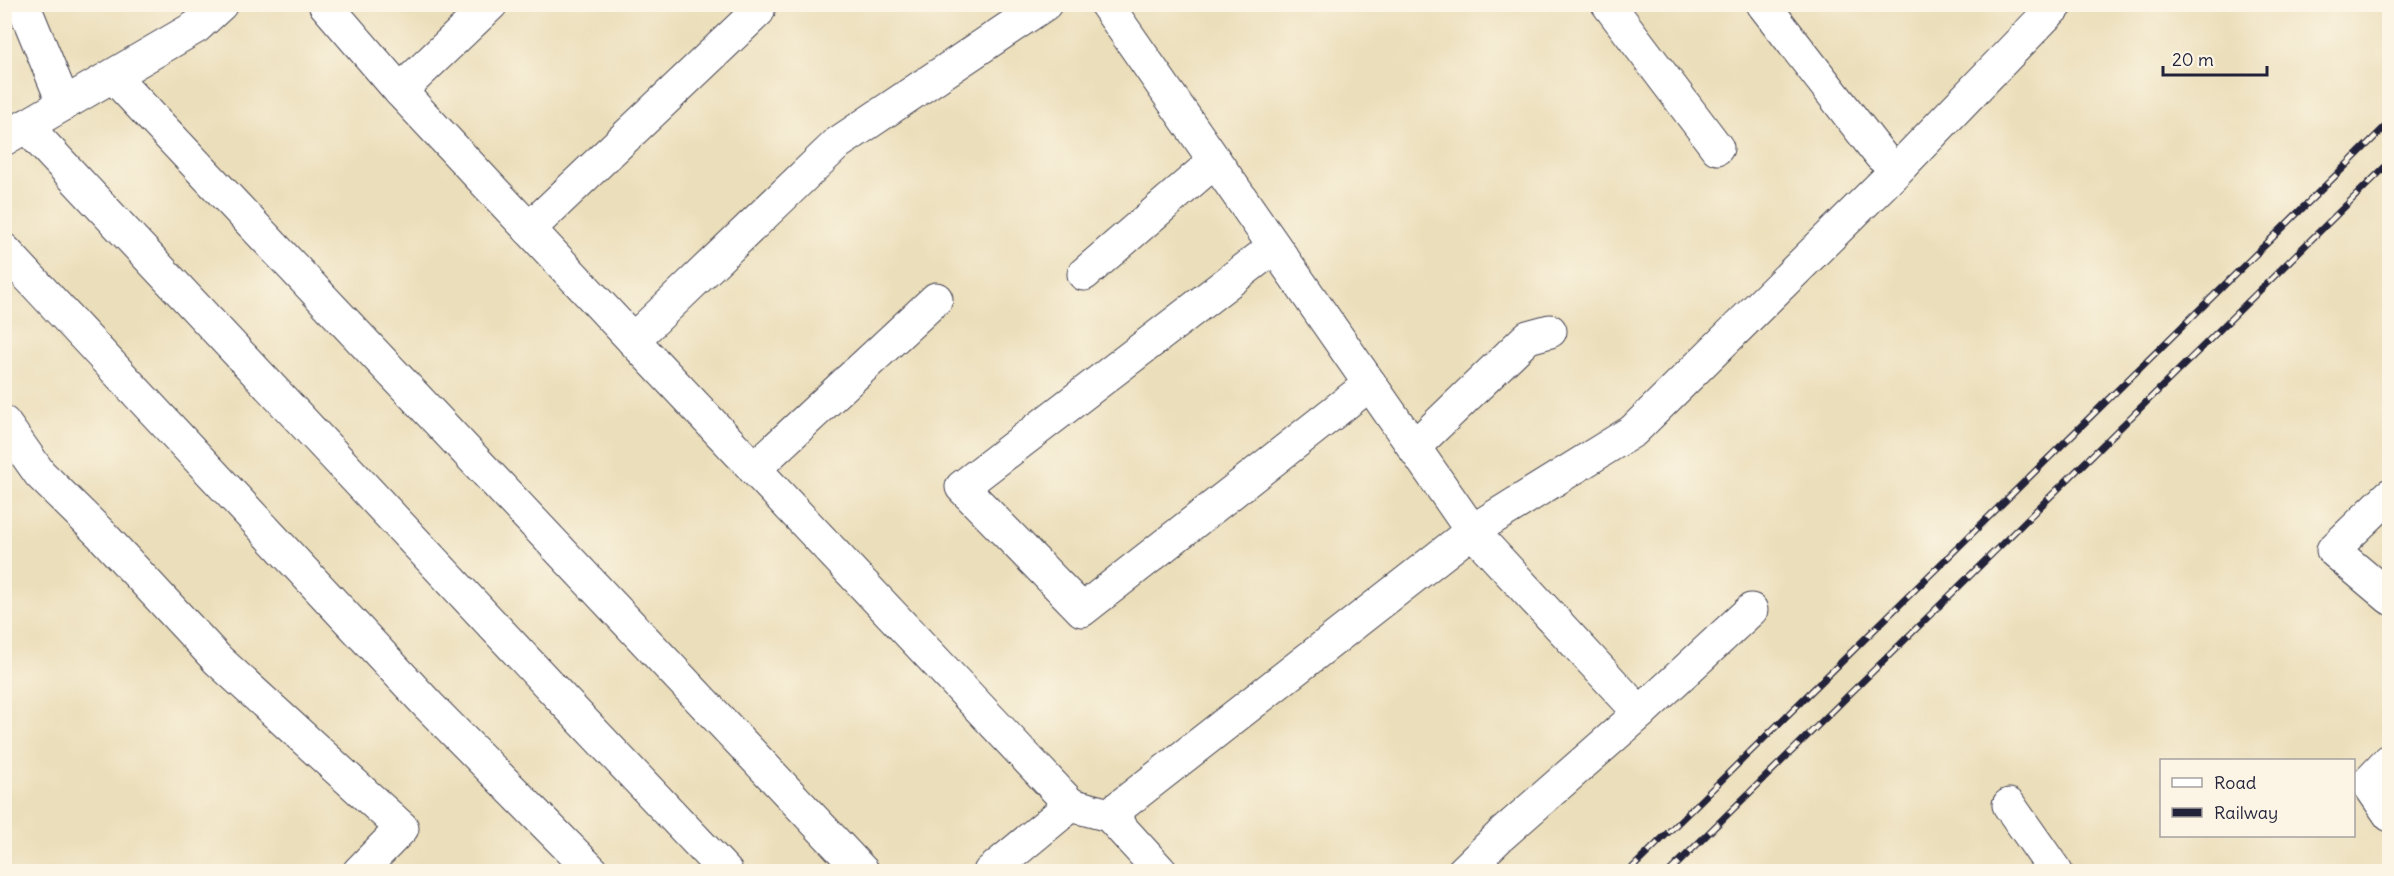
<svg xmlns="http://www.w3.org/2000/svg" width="2394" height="876" font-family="Delius,sans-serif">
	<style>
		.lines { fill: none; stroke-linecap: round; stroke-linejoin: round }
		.minor-casing { stroke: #403e4e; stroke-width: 35 }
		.minor { stroke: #fff; stroke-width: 33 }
		.rail-casing { stroke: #22223b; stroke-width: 7 }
		.rail { stroke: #fcf5e5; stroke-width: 4.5; stroke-dasharray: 14; stroke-linecap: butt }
	</style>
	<rect width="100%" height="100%" fill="#fcf5e5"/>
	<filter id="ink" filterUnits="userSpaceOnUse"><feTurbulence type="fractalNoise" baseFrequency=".0167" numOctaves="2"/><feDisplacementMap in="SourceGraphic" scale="12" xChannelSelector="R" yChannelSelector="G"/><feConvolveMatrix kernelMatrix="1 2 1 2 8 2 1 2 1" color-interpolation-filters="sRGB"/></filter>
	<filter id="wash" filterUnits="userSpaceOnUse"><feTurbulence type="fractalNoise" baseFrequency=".008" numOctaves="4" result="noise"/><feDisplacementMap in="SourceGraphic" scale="24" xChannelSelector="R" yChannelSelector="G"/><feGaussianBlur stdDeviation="1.35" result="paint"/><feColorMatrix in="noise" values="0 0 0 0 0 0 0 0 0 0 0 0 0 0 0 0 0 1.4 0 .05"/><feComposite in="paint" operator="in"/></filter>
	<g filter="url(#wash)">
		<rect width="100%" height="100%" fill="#ebdeba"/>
	</g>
	<g filter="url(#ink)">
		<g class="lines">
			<g class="minor-casing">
				<g id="minor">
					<polyline points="23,4 64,104"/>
					<polyline points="325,4 400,91 633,340 1071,805"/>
					<polyline points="1106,4 1472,531 1640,713 1500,836 1463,872"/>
					<polyline points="1608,4 1717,148"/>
					<polyline points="1763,4 1881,156"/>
					<polyline points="113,76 863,872"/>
					<polyline points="400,91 491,4"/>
					<polyline points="26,126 563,700 726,872"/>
					<polyline points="4,139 196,27 221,4"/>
					<polyline points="529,229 758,11"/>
					<polyline points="1274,247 962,487 1082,610 1370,384"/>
					<polyline points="4,250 429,706 593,872"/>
					<polyline points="1084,274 1215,161"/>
					<polyline points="633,340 838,143 1045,4"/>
					<polyline points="4,423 40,474 101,534 218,660 402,828 359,872"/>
					<polyline points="1414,447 1528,337 1550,331"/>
					<polyline points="754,469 936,299"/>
					<polyline points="2390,495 2333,550 2390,598"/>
					<polyline points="1640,713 1751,610"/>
					<polyline points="2390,760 2368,783 2390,815"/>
					<polyline points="2009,805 2056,872"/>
					<polyline points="1109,815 1161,872"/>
					<polyline points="990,872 1071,805 1109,815 1472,531 1633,431 1894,173 2057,4"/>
				</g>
			</g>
			<use href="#minor" class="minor"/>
			<g class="rail-casing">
				<g id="rail">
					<polyline points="1628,872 2390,122"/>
					<polyline points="1669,872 2390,162"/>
				</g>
			</g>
			<use href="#rail" class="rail"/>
		</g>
	</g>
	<rect width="2394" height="876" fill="none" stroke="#fcf5e5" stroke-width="24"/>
	<rect x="2160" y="759" width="195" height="78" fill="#fcf5e5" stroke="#a5a1a1" stroke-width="1.5"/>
	<rect x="2172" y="778" width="30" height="9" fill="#ffffff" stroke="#a5a1a1" stroke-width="1.5"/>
	<text x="2214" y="789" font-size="18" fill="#22223b">Road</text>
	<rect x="2172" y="808" width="30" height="9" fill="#22223b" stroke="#a5a1a1" stroke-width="1.5"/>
	<text x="2214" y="819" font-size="18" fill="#22223b">Railway</text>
	<path d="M2163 66v9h104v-9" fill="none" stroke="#22223b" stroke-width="3"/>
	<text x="2172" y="66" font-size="18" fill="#22223b" stroke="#fcf5e5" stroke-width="4.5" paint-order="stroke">20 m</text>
</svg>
